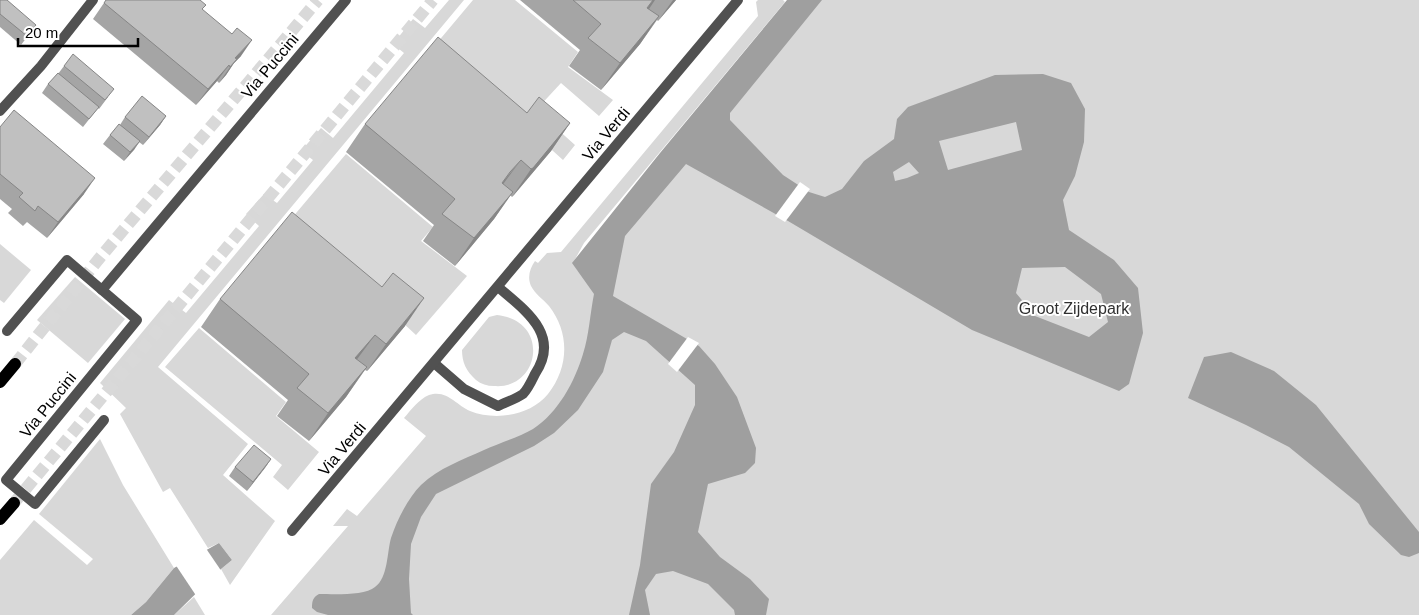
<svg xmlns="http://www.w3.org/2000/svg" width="1419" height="615" font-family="Arial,sans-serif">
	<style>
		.green { fill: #d8d8d8 }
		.water { fill: #9f9f9f; fill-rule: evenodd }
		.pier { fill: #fff }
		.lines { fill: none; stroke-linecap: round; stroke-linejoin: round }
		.primary-tunnel { stroke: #d9d9d9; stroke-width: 12; stroke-dasharray: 12 6; stroke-linecap: butt }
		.pedestrian { stroke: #515151; stroke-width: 10 }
		.minor { stroke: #515151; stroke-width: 10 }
		.primary { stroke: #000; stroke-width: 12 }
		.wall { fill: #a5a5a5 }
		.shaded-wall { fill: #868686 }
		.building { fill: #c0c0c0; stroke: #868686 }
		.labels { text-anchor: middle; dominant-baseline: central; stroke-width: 4; stroke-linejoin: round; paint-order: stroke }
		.street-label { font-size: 16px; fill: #000; stroke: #fff }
		.park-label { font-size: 16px; fill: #2f2f2f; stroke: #fff }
	</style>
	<rect width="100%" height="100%" fill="#fff"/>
	<g class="green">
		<polygon points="449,0 464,0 158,367 248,444 223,475 275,521 230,585 221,569 232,560 219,543 208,548 170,488 163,492 120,414 126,408 100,383 169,300 186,313 259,226 246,214 264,194 277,203 313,160 301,151 321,128 333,138 404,53 393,44 413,19 425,28"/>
		<polygon points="473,0 515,0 578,52 568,67 613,100 599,116 561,83 536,110 575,145 563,160 521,122 421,62"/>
		<path d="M758,0H783L785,2L584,243L573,263L578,271L804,0H1419V615H271L348,526H333L347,509L357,516L426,436L404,418C411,410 419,399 429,395C447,389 456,405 470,411C495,421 530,416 548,394C569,367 570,333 549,306C543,299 535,294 531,286C527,277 530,268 535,261L538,263L547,253L561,252L758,16L756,2Z"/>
		<polygon points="346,154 433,227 421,241 467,276 416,335 375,297 275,238"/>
		<polygon points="0,244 31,270 4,303 0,300"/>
		<polygon points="75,277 125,319 88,363 37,320"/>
		<path d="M497,315C551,321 540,390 494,386C487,386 481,384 476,380C466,371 462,362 462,350L489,317Z"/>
		<polygon points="199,328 286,402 276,416 319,452 288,490 273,477 282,465 165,367"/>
		<polygon points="100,439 123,485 174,568 146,602 131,615 0,615 0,560 34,520 87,565 93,559 39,514"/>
		<polygon points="194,597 205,615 174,615"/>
	</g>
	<g class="water">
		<path d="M787,0H822L730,113V120L783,175L809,192L825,197L842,189L864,161L894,139L897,119L908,107L995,75L1043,74L1071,83L1085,109L1084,142L1075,176L1063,200L1069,230L1114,260L1138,288L1143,333L1129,384L1119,391L972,330L788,221L686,164L625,236L613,296L699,346L715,364L737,397L756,448L755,463L745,473L708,484L698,532L720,557L750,579L769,599L766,615H735L734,610L708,584L673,571L656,574L645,590L650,615H629L640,565L651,484L674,452L695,405V385L646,341L624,332L612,340L603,372L578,410L554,433L534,446L436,494L421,517L411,544L409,579L411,613L413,615H328L317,612L312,608C312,601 313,597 319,594C333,594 365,596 375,587C388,578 387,552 391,538C397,520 408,498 421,485C439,468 462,460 484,450C500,443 519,437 533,429C558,413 575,381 583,354C589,335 590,314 594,294L572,263L660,153ZM1016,122L1022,150L948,170L939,141ZM909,162L919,173L907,178L895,181L893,172ZM1065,267L1101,294L1108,322L1089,337L1035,316L1016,293L1022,268Z"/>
		<polygon points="1231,352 1274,371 1316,405 1419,532 1419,553 1409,557 1401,555 1369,524 1359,504 1289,447 1246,425 1188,398 1204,357"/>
		<polygon points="219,543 232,560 221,569 174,615 131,615 146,602 174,568"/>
	</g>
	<g class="pier">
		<polygon points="800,182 810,189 785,222 775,216"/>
		<polygon points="688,337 699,343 677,372 668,364"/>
		<polygon points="205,547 222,572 197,597 175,564"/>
	</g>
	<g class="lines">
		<g class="primary-tunnel">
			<polyline points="15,364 98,260 318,0"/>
			<polyline points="14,503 433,0"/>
		</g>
		<g class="pedestrian">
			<polyline points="0,111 41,66 93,0"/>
			<polyline points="102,290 137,320 6,480 35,504 104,420"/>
			<polyline points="7,331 67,260 102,290 346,0"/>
		</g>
		<g class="minor">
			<path d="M434,363L464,389L498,406C506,402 516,399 523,394C528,389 532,380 535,374C561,335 526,311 498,287"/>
			<polyline points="292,531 738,0"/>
		</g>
		<g class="primary">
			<polyline points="0,382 15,364"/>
			<polyline points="0,519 14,503"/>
		</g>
	</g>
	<g class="wall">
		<polygon points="0,0 30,33 21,45 0,27"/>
		<polygon points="106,0 203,10 241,56 234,63 226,75 219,83 217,81 196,105 93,19"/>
		<polygon points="520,0 676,0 658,21 657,20 640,44 601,90 569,66 580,50"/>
		<polygon points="64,66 108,97 99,109 98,108 83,127 42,93 48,84 58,74"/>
		<polygon points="527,113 570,123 551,151 514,195 512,197 510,195 494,219 455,266 423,241 434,225 346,152 365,124"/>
		<polygon points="166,116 160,125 143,145 139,142 124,161 103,144 110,135 120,125 125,117"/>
		<polygon points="0,127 84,194 47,238 27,222 23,226 8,213 12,209 0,199"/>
		<polygon points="220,299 405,326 368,370 367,371 365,370 346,397 309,441 277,416 288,400 201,327"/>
		<polygon points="271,459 247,491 229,476 235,467"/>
	</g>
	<g class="shaded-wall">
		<polygon points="653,0 655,0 647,12 647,8"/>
		<polygon points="673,0 676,0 658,21"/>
		<polygon points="659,16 640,44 601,90 620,63"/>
		<polygon points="252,40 241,56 234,63 226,75 219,83 230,67 235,58"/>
		<polygon points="229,65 217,81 196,105 208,89"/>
		<polygon points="166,116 160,125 143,145 149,137"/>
		<polygon points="570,123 551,151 512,197 531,169"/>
		<polygon points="140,141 134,150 124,161 130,152"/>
		<polygon points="521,160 501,187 502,183"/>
		<polygon points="95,178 84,194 47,238 58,222"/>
		<polygon points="513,192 494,219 455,266 474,238"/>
		<polygon points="424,298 405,326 368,370 367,371 386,344"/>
		<polygon points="375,335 355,362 355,358"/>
		<polygon points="365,369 346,397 309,441 328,413"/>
		<polygon points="271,459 265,468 247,491 253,482"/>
	</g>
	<g class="building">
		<polygon points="0,0 7,0 36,25 27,36 0,14"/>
		<polygon points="106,0 200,0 206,5 202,9 232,34 237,28 252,40 235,58 237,59 230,67 229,65 208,89 104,3"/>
		<polygon points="573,0 653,0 647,8 659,16 620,63 588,38 601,24"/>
		<polygon points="438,37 527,113 539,97 570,123 533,168 531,169 521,160 510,172 502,183 513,192 474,238 442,214 455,199 365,124"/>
		<polygon points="73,54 114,89 105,100 64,66"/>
		<polygon points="58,73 99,107 89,119 48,84"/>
		<polygon points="142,96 166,116 149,137 125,117"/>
		<polygon points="14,110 95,178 58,222 38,206 35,211 19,197 23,193 0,174 0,127"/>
		<polygon points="119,124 140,141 130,152 110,135"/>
		<polygon points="292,212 382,287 393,273 424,298 387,343 386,344 375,335 355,358 367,367 365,369 328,413 297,388 309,374 220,299"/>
		<polygon points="254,445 271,459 253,482 235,467"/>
	</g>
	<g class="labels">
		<g class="street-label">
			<text transform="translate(270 66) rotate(-50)">Via Puccini</text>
			<text transform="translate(606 134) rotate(-50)">Via Verdi</text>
			<text transform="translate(48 405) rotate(-51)">Via Puccini</text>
			<text transform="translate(342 449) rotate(-50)">Via Verdi</text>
		</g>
		<g class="park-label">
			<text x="1074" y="308">Groot Zijdepark</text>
		</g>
	</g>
	<path d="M18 38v8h120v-8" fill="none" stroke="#000000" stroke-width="2.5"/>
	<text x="25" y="38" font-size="15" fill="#000000" stroke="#ffffff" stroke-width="4" paint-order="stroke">20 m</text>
</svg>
